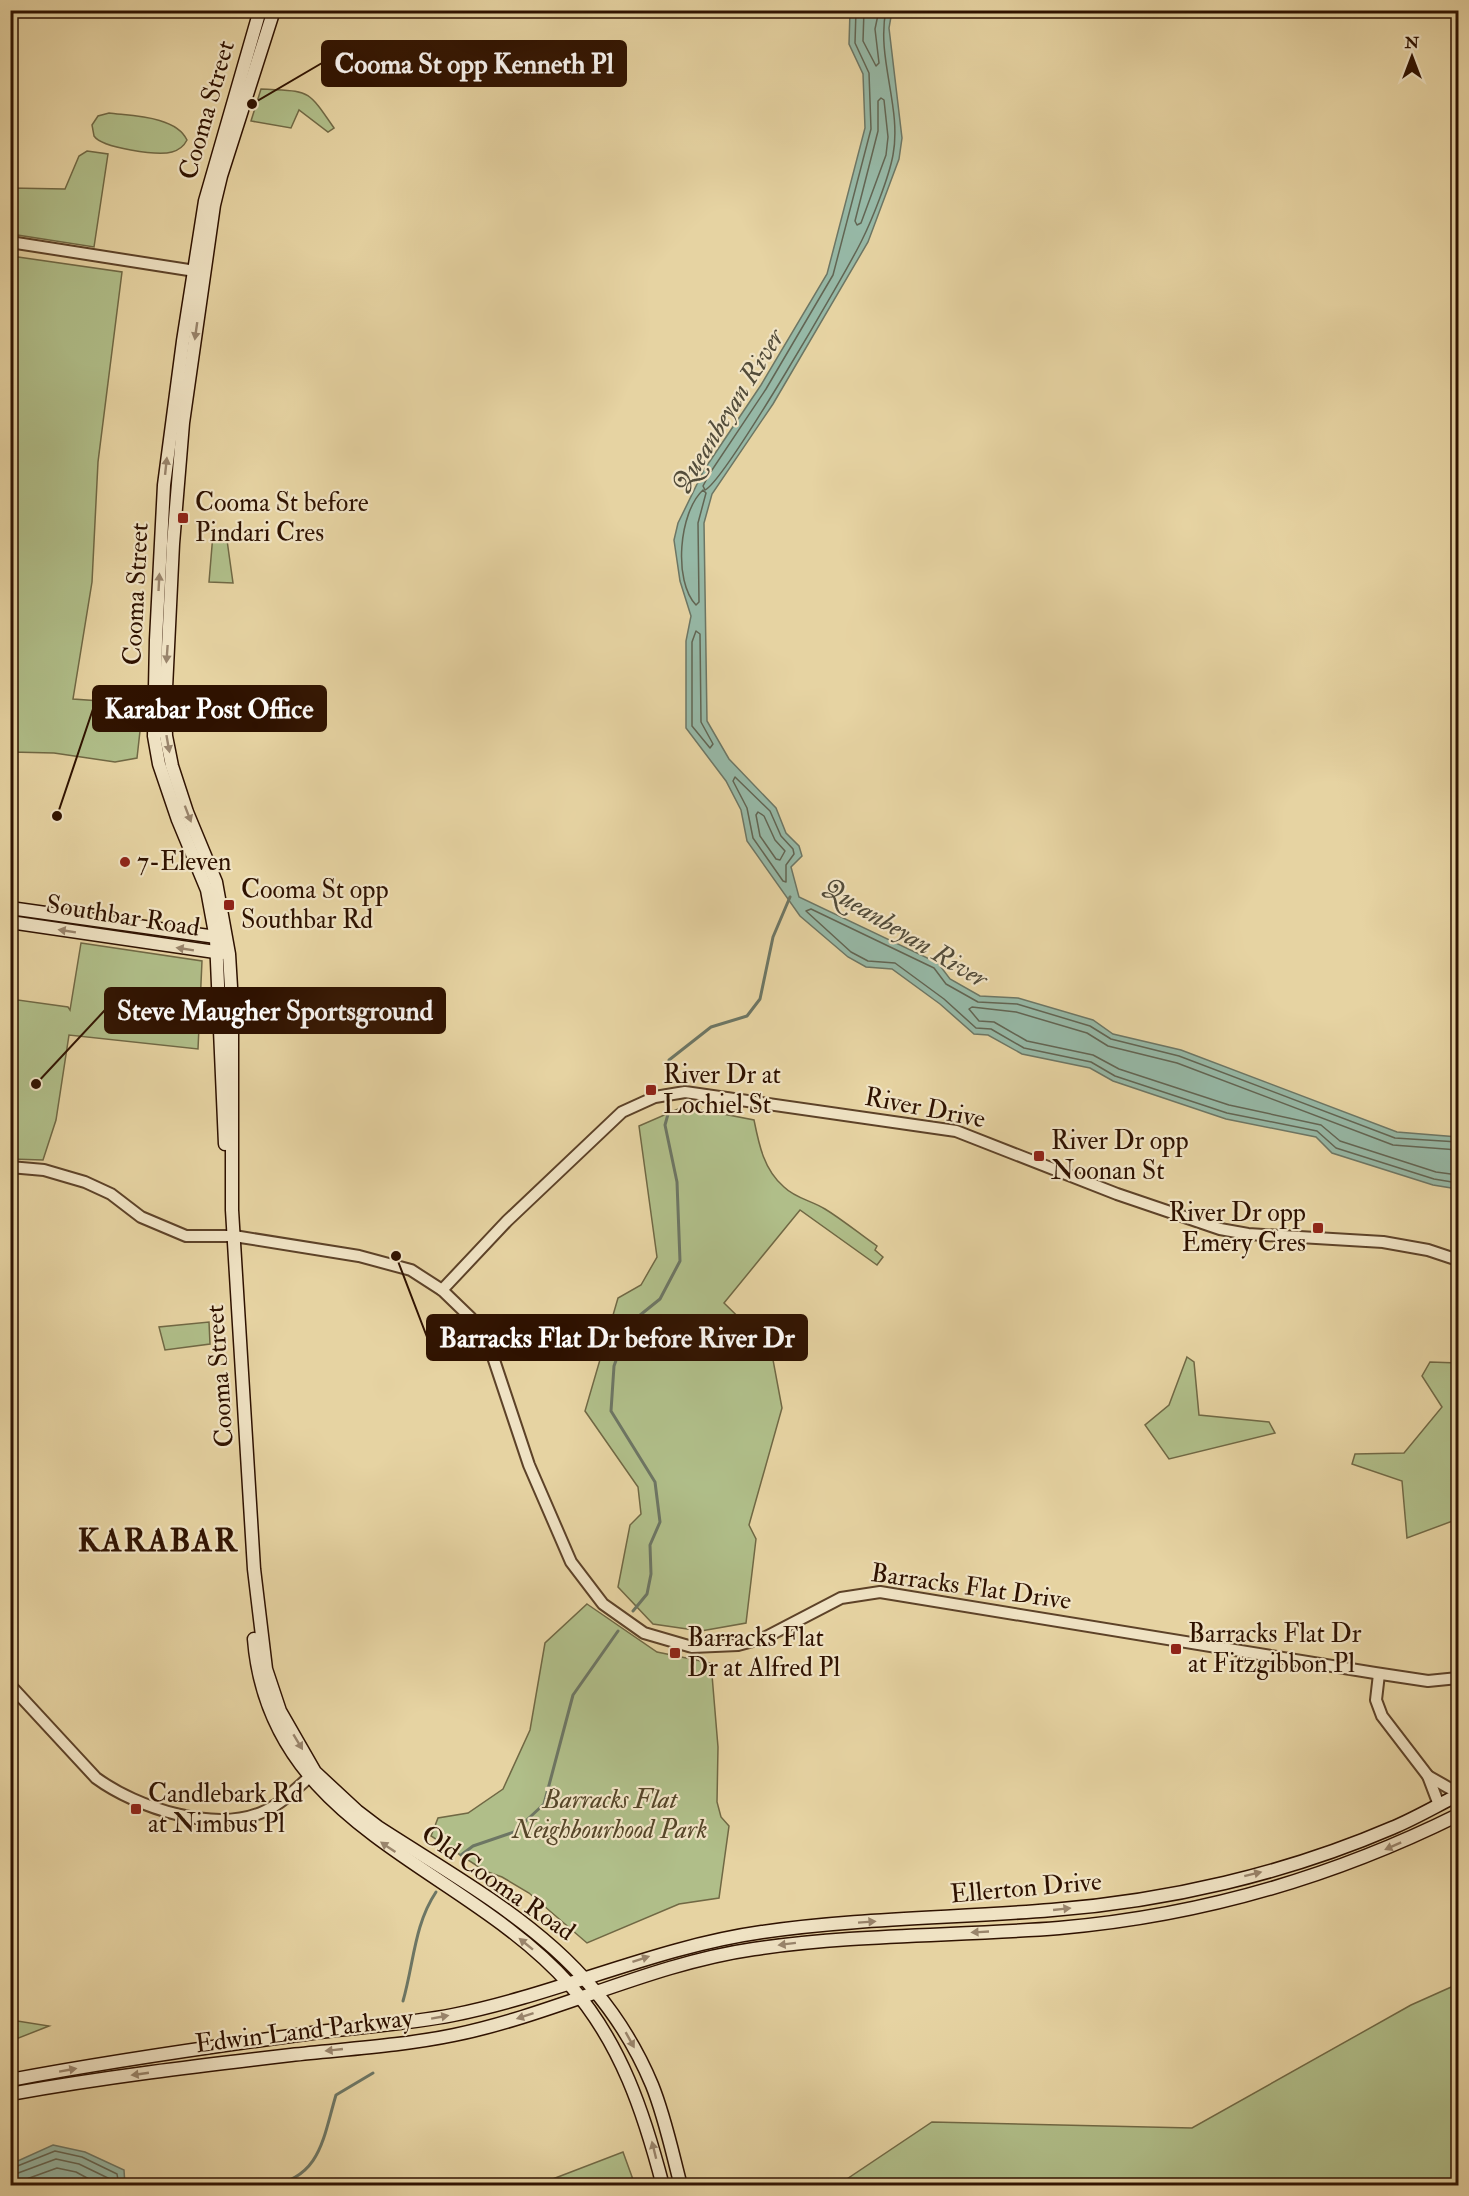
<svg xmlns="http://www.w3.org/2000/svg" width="1469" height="2196" font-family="'IM FELL Double Pica',serif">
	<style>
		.green { fill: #b0be89; stroke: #706844; stroke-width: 1.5 }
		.water { fill: #96b8a6; stroke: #6d7664; stroke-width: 1.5 }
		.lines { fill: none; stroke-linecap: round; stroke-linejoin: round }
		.shore { stroke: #626553; stroke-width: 1.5 }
		.stream { stroke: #6d7664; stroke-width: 3 }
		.tertiary-casing { stroke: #5d4228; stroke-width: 14 }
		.secondary-casing { stroke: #2f1200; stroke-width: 15 }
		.tertiary { stroke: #efe2c3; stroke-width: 10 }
		.secondary { stroke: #efe2c3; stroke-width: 12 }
		.oneway { fill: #99846b }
		.poi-dot { fill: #8f2418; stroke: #efe2c3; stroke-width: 2 }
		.labels { text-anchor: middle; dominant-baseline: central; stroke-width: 4.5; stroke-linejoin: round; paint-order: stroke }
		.street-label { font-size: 26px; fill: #2f1200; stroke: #efe2c3 }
		.poi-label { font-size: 26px; fill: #2f1200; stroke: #efe2c3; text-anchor: start }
		.park-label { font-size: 26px; font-style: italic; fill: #564629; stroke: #efe2c3 }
		.water-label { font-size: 27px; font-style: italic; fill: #534c3a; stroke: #efe2c3 }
		.district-label { font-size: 32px; font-weight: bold; letter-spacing: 1.5px; fill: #2f1200; stroke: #efe2c3 }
		.leader { fill: none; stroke: #2f1200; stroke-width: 2 }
		.callout-dot { fill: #2f1200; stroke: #efe2c3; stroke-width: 2 }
		.callout { fill: #2f1200; stroke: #2f1200; stroke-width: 2 }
		.callout-label { font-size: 27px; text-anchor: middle; font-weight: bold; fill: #fff }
	</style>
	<rect width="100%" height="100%" fill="#e6d3a2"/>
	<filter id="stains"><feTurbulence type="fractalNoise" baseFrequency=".00333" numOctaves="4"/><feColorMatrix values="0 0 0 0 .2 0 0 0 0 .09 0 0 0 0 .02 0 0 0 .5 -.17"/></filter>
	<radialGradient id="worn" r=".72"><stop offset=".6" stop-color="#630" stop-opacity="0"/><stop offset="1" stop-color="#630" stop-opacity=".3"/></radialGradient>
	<g class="green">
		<polygon points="382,11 424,11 424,17"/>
		<path d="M261,89C310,92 306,87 334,128L328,132L299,110L291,128L251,121Z"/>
		<path d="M109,113C132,116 176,116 187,140C184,146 179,150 172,152C158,156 102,148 94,136L92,125L98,116Z"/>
		<polygon points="87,151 108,154 94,247 11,234 11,188 65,189 79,156"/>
		<polygon points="11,256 122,272 98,462 92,582 73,699 143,704 137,758 115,762 54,753 11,752"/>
		<polygon points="226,533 233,583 209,582 213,534"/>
		<polygon points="81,943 202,961 198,1049 69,1035 56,1120 43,1160 11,1159 11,999 68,1007 70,1010"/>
		<path d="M692,1108L754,1120C759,1145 764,1170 784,1187C795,1198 812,1201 825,1209C843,1220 861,1235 877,1246L875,1250L883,1257L877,1265L800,1210L724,1303L771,1349L782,1408L749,1525L756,1539L746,1623L701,1631L653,1624L618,1587L630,1525L641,1514L638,1487L585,1411L618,1298L641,1285L657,1257L639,1126L678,1109L689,1111Z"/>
		<polygon points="209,1322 210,1344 165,1350 159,1327"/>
		<polygon points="1187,1357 1194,1362 1199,1415 1269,1422 1275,1433 1169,1459 1145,1425 1169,1405"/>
		<polygon points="1430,1362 1458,1363 1458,1519 1407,1538 1402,1481 1352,1464 1355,1454 1404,1453 1442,1407 1422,1376"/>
		<polygon points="587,1604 657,1652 711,1663 718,1747 717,1802 721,1817 729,1826 719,1898 679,1904 587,1943 529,1893 502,1877 485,1871 431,1836 438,1818 468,1813 503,1789 530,1730 545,1643"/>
		<polygon points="1458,1984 1458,2185 838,2185 932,2122 1192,2128 1411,2005"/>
		<polygon points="10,2020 11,2020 49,2026 11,2041"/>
		<polygon points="623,2152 635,2185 537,2185"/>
	</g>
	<g class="water">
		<polygon points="850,11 892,11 889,28 902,138 899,159 868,242 773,404 712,494 704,523 707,721 729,759 776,808 786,833 799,846 802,856 791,867 799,897 938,963 950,979 980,996 1018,998 1093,1020 1113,1034 1181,1050 1397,1132 1458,1137 1458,1189 1433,1185 1332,1153 1316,1137 1226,1119 1113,1081 1090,1068 1022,1054 988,1035 974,1034 940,1004 892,969 866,967 848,957 800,916 747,841 741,810 726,781 686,728 686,641 691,616 680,581 674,540 678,523 704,470 761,385 827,274 865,128 863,74 849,44"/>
		<polygon points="53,2145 85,2152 124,2170 125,2185 13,2185 11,2164"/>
	</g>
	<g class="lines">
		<g class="shore">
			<path d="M856,10L855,43L869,73L871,129L833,275L766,389L710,473L703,486L705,490C725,481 846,273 862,240C872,220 889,177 893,155C902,107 876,58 886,10"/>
			<polyline points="864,10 863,41 876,66 879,63 875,29 879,10"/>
			<polygon points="881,98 884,100 888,137 886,155 861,223 857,225 855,221 878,131 878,101"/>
			<path d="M703,490L706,493L698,523L699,602L696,605C673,581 679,512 703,490Z"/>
			<polygon points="696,631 700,634 701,722 713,744 710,748 692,726 692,642"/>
			<polygon points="735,777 770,811 781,836 793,849 794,854 786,865 786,882 783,881 753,838 747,808 733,781"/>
			<polygon points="758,812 764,816 775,840 785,851 780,860 776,859 760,836 756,815"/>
			<polyline points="1458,1142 1395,1138 1179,1056 1111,1039 1090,1026 1017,1004 978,1002 946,984 934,968 811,909 806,911 851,952 868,961 895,963 944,999 976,1028 991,1029 1024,1048 1091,1062 1115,1076 1227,1113 1317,1131 1336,1148 1434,1179 1458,1183"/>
			<polyline points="1458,1150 1393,1145 1177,1063 1108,1046 1087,1033 1016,1012 972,1007 969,1009 979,1021 994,1022 1027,1041 1093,1055 1119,1069 1229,1105 1321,1125 1340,1141 1436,1172 1458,1175"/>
			<polyline points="10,2169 55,2151 82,2157 117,2174 119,2186"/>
			<polyline points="10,2176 56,2159 79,2164 110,2179 112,2186"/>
			<polyline points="10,2185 57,2168 76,2172 102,2186"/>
		</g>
		<g class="stream">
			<polyline points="669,1079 669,1060 711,1027 747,1016 760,999 773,937 790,897"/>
			<polyline points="633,1611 647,1594 651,1574 650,1545 660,1522 655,1482 611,1411 614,1366 629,1324 660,1299 680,1261 677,1182 665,1125 670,1107"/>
			<polyline points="461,1855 473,1846 514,1832 544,1804 573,1695 618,1631"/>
			<path d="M403,2001C414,1963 414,1925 436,1892"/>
			<path d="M269,2186C321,2178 323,2138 336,2095L373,2073"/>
		</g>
		<g class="tertiary-casing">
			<g id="tertiary">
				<polyline points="10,242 195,271"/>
				<polyline points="10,1167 44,1170 85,1182 111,1194 141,1217 186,1236 234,1236 359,1256 411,1270 442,1290 471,1318 491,1351 529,1465 571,1562 603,1604 644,1633 692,1647 738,1645 764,1638 841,1598 880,1592 1375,1673 1428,1681 1458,1678"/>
				<polyline points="442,1290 507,1221 622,1112 655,1097 685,1092 956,1131 1117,1194 1220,1229 1248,1234 1383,1242 1428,1250 1458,1260"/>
				<polyline points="1379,1674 1376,1700 1382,1716 1428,1776 1449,1788 1458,1789"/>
				<path d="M10,1685L96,1778C137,1808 216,1834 265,1811C284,1802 299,1786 315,1772"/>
				<polyline points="1428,1776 1439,1805"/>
			</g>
		</g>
		<g class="secondary-casing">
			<g id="secondary">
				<path d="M274,10L221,176L214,205L183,423L173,544L165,709L166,736L172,766L187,812L216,882L229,954L232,1004V1210L254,1569L266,1669L280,1711L315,1772L357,1811L378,1827C491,1900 597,1953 652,2085C665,2117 672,2152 681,2186"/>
				<polyline points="10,908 223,938"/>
				<polyline points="10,922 222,953"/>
				<polyline points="225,1144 216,939 207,890 178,820 159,764 154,736 156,640 164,485 183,341 205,201 260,10"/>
				<path d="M254,1639C269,1829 463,1864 570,1985C621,2043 644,2113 663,2186"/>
				<path d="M10,2080C106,2062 202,2048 298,2035C350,2027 402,2025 453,2015C558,1994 656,1947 762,1932C858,1918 956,1918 1052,1910C1167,1901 1285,1874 1392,1828C1414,1819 1436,1806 1458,1795"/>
				<path d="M10,2094C104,2077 197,2066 291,2055C345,2049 401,2046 454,2035C556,2014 650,1964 754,1949C855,1934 958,1936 1059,1928C1199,1916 1333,1877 1458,1815"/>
			</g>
		</g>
		<use href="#tertiary" class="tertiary"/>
		<use href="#secondary" class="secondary"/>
	</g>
	<defs><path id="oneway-solid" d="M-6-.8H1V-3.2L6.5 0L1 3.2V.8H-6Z" transform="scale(1.5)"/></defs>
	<g class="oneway">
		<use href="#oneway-solid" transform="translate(196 331) rotate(98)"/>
		<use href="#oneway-solid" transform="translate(166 466) rotate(-84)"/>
		<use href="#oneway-solid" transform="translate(159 582) rotate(-87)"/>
		<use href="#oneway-solid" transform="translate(167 654) rotate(94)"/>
		<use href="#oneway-solid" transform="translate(168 744) rotate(80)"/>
		<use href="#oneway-solid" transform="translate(188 814) rotate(69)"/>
		<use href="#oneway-solid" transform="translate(67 931) rotate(-171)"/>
		<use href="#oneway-solid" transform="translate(185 949) rotate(-171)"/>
		<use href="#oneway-solid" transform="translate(298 1742) rotate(59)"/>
		<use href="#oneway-solid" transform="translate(1393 1846) rotate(156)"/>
		<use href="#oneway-solid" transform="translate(388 1847) rotate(-146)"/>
		<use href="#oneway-solid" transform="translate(1253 1874) rotate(-14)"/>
		<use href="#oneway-solid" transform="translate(1062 1909) rotate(-6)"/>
		<use href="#oneway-solid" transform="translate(867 1922) rotate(-4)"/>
		<use href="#oneway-solid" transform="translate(980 1932) rotate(177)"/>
		<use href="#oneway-solid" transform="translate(526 1944) rotate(-141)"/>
		<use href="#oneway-solid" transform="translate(787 1944) rotate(173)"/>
		<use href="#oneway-solid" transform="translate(641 1959) rotate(-18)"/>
		<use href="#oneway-solid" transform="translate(525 2016) rotate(162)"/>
		<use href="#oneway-solid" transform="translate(440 2017) rotate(-10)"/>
		<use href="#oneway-solid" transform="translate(630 2040) rotate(61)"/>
		<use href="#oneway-solid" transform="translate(334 2050) rotate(174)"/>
		<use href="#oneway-solid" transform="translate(68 2070) rotate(-10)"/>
		<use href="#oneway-solid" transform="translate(140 2074) rotate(172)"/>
		<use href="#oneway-solid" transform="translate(654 2150) rotate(-104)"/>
	</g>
	<g class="poi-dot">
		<rect x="177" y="512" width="12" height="12" rx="3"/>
		<circle cx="125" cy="862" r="6"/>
		<rect x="223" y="899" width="12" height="12" rx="3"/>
		<rect x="645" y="1084" width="12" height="12" rx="3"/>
		<rect x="1033" y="1150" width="12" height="12" rx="3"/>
		<rect x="1312" y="1222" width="12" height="12" rx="3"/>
		<rect x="1170" y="1643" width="12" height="12" rx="3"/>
		<rect x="669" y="1647" width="12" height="12" rx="3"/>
		<rect x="130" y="1803" width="12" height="12" rx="3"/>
	</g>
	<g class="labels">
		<g class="street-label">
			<text transform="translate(207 110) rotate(-74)">Cooma Street</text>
			<text transform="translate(136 594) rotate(-87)">Cooma Street</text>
			<text transform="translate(123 916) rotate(9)">Southbar Road</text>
			<text transform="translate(925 1108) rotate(11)">River Drive</text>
			<text transform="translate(220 1376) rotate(-94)">Cooma Street</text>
			<text transform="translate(971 1587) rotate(8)">Barracks Flat Drive</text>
			<text transform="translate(498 1883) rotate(35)">Old Cooma Road</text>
			<text transform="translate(1026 1888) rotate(-5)">Ellerton Drive</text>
			<text transform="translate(304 2031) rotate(-7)">Edwin Land Parkway</text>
		</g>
		<g class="poi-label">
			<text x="195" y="503">Cooma St before<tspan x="195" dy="30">Pindari Cres</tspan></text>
			<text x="137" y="862">7-Eleven</text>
			<text x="241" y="890">Cooma St opp<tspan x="241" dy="30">Southbar Rd</tspan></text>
			<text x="663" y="1075">River Dr at<tspan x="663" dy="30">Lochiel St</tspan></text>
			<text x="1051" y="1141">River Dr opp<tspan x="1051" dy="30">Noonan St</tspan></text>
			<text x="1306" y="1213" text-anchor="end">River Dr opp<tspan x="1306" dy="30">Emery Cres</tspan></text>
			<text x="1188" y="1634">Barracks Flat Dr<tspan x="1188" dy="30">at Fitzgibbon Pl</tspan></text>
			<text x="687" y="1638">Barracks Flat<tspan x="687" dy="30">Dr at Alfred Pl</tspan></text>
			<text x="148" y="1794">Candlebark Rd<tspan x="148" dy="30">at Nimbus Pl</tspan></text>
		</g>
		<g class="park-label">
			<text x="610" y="1800">Barracks Flat<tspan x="610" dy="30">Neighbourhood Park</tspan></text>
		</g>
		<g class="water-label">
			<text transform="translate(728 411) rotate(-58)">Queanbeyan River</text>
			<text transform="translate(905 933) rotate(31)">Queanbeyan River</text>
		</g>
		<g class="district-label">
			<text x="158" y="1541">KARABAR</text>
		</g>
	</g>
	<path class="leader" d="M252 104L322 63M57 816L93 709M36 1084L105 1010M396 1256L427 1337"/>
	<g class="callout-dot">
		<circle cx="252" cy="104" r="6"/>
		<circle cx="57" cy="816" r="6"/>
		<circle cx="36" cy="1084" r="6"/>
		<circle cx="396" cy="1256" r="6"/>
	</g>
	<g class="callout">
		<rect x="322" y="41" width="304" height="45" rx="6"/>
		<rect x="93" y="686" width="233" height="45" rx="6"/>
		<rect x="105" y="988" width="340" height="45" rx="6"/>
		<rect x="427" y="1315" width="380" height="45" rx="6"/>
	</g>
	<g class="callout-label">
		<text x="474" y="73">Cooma St opp Kenneth Pl</text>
		<text x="209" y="718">Karabar Post Office</text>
		<text x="275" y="1020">Steve Maugher Sportsground</text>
		<text x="617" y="1347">Barracks Flat Dr before River Dr</text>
	</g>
	<rect width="1469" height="2196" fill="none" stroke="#e6d3a2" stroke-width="36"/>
	<rect x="12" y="12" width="1445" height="2172" fill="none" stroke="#2f1200" stroke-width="3"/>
	<rect x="18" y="18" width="1433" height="2160" fill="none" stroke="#2f1200" stroke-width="1.5"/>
	<g transform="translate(1412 57)" stroke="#efe2c3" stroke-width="4.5" paint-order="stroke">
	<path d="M0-4.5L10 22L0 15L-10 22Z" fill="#2f1200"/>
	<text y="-9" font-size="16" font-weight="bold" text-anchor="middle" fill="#2f1200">N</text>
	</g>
	<rect width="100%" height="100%" filter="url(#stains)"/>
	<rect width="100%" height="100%" fill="url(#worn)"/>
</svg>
